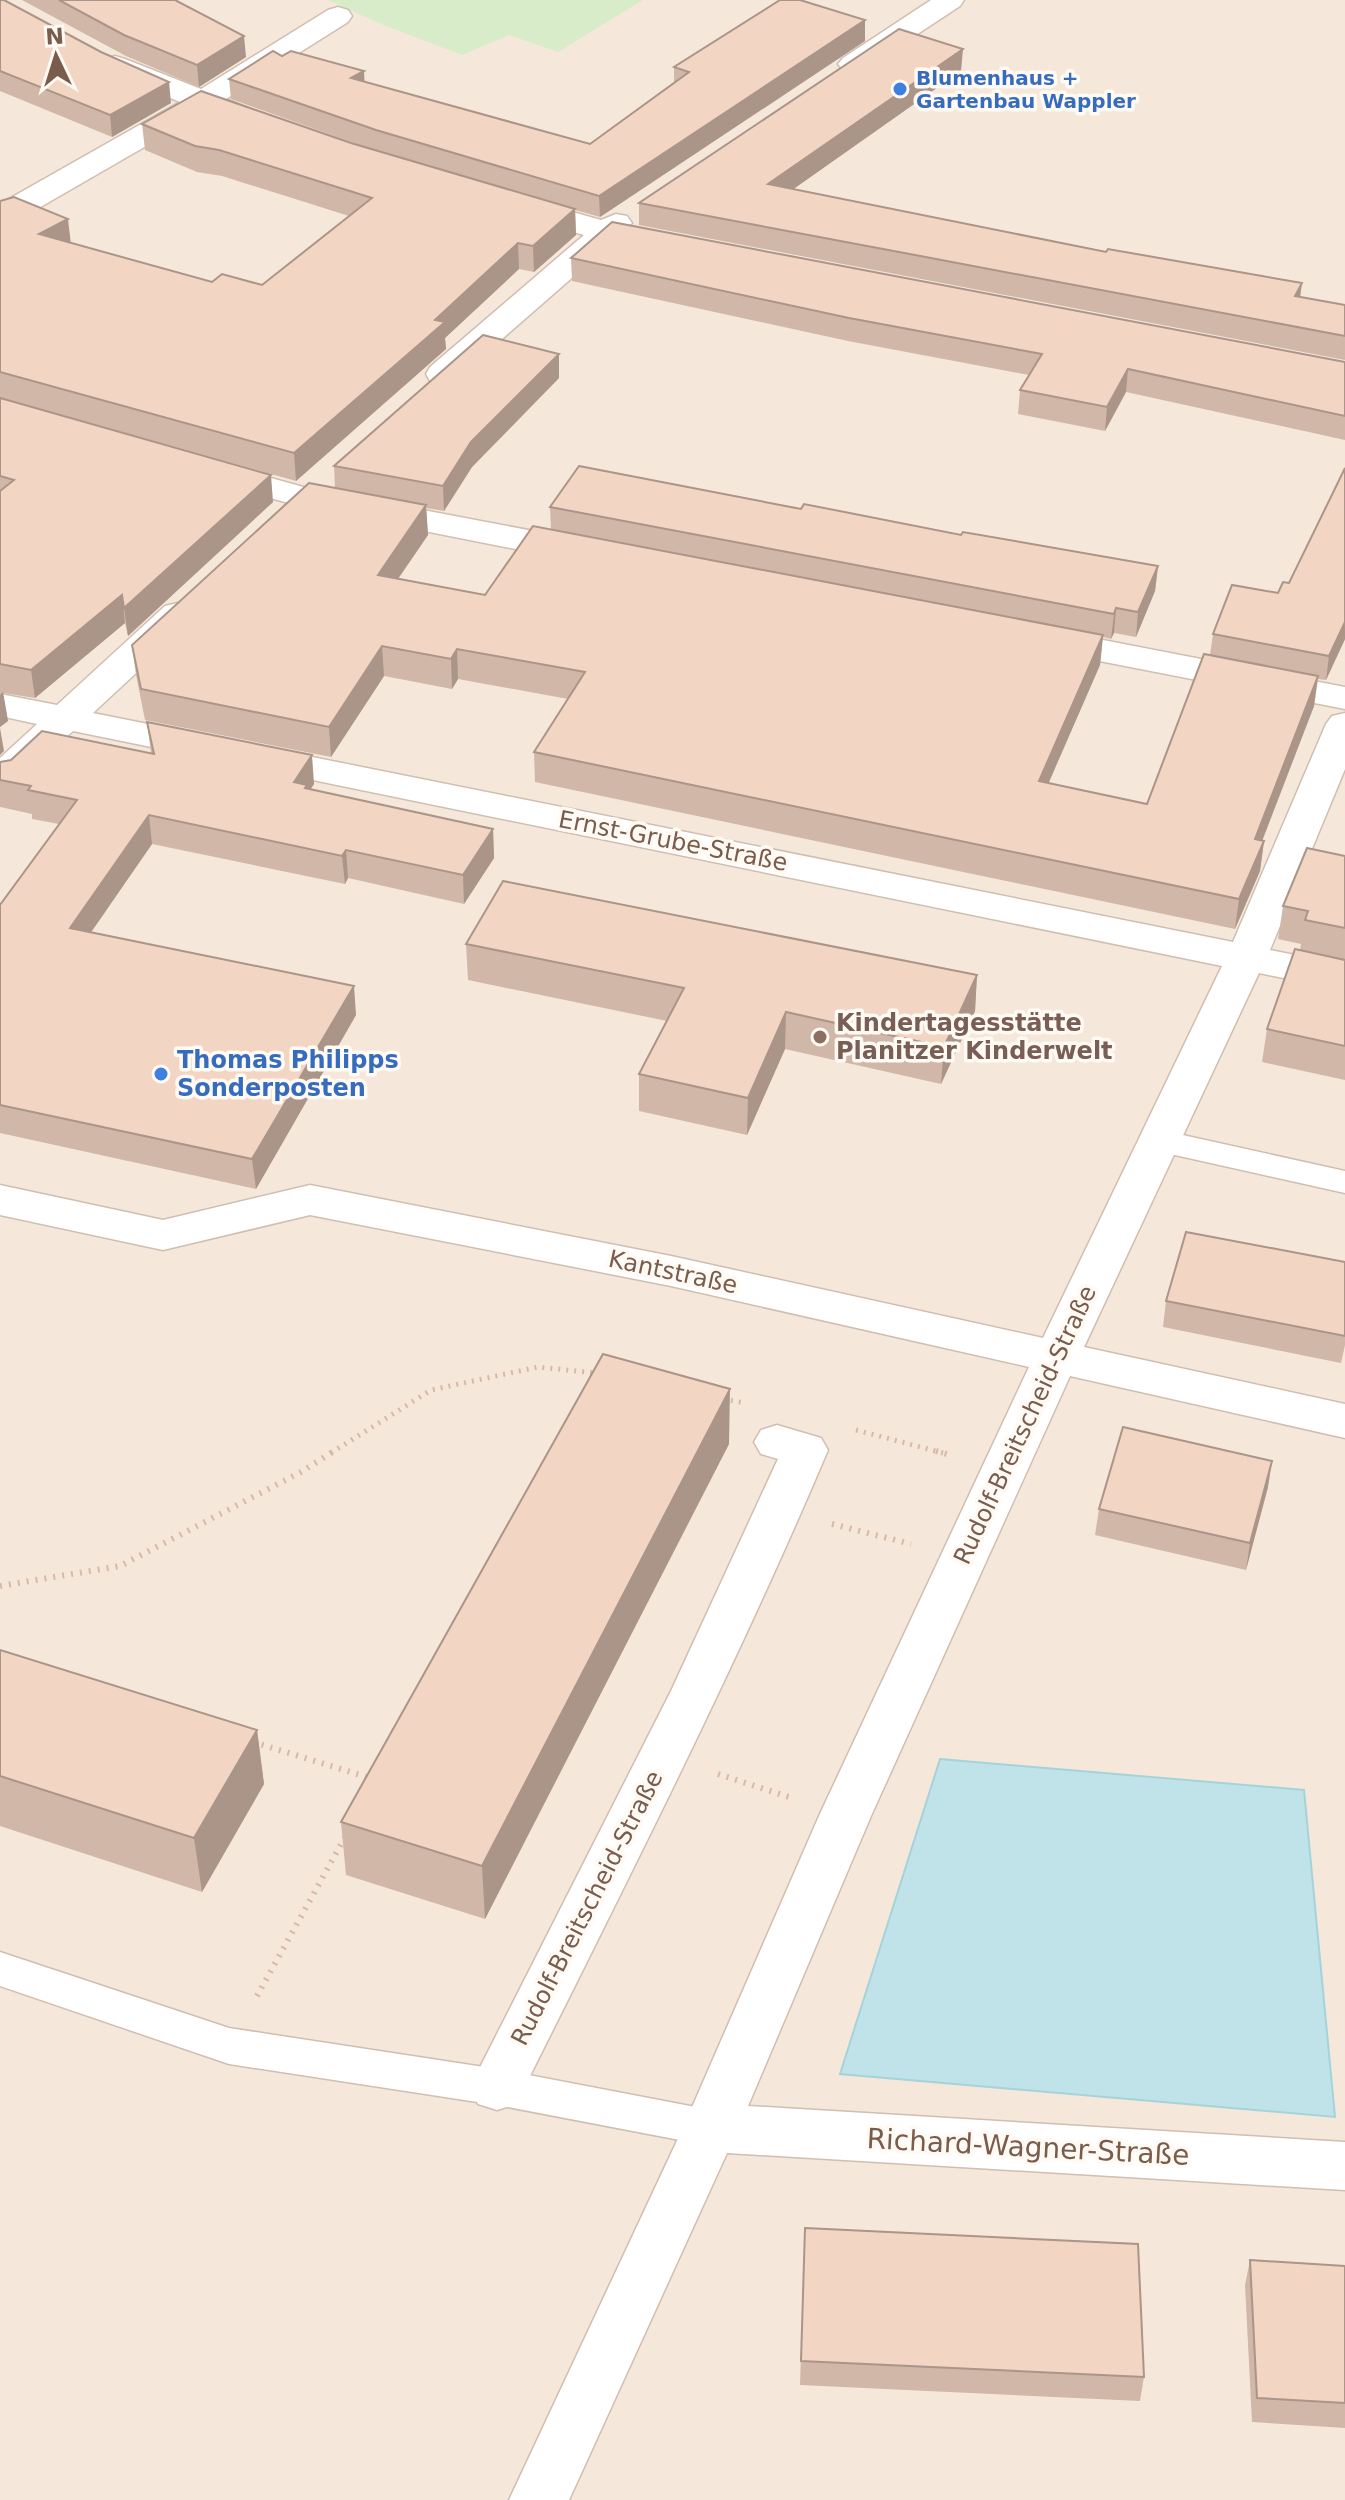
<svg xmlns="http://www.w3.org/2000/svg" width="1345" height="2500" font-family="'DejaVu Sans',sans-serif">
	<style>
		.residential { fill: #f5e8da }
		.green { fill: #d8ecc9 }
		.water { fill: #bfe3e8; stroke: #a5d3da; stroke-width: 2 }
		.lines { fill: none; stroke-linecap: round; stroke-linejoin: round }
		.lane-casing { stroke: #d1beb0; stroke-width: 3 }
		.street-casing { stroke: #d1beb0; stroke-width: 3 }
		.path-far1 { stroke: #d9b8a5; stroke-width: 5; stroke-dasharray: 2 6; stroke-linecap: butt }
		.path { stroke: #d9b8a5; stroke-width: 6; stroke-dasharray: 2 7; stroke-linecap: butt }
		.lane { fill: #fff; fill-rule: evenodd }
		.street { fill: #fff; fill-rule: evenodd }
		.wall { fill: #d1b7a8 }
		.shaded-wall { fill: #aa9588 }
		.building { fill: #f3d5c3; stroke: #aa9588; stroke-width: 2 }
		.shop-dot { fill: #3f7fe0; stroke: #fffaf3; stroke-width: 3 }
		.education-dot { fill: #8d6e63; stroke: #fffaf3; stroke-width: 3 }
		.labels { text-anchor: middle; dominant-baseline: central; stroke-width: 7; stroke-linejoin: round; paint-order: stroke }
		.far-shop-label { font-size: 20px; font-weight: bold; fill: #366cbe; stroke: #fffaf3; text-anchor: start }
		.street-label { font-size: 24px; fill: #7a5c4d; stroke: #fffaf3 }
		.education-label { font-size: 24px; font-weight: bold; fill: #785e54; stroke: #fffaf3; text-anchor: start }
		.shop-label { font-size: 24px; font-weight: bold; fill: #366cbe; stroke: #fffaf3; text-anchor: start }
		.near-street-label { font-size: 28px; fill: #7a5c4d; stroke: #fffaf3 }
	</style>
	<rect width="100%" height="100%" fill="#fdf6ec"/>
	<rect class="residential" x="0" y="0" width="1345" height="2500"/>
	<polygon class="green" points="328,0 643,0 558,52 509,35 462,55 381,24"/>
	<polygon class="water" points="940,1759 1304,1790 1335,2117 840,2074"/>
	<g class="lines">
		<g class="lane-casing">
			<g id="lane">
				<polygon points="1160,1130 1345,1171 1345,1193 1148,1149 1144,1141 1148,1133"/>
				<polygon points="0,1952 229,2028 497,2069 711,2110 726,2115 732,2128 726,2141 711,2146 497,2105 229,2064 0,1986"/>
			</g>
		</g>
		<g class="street-casing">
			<g id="street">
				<polygon points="931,0 964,0 960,6 863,70 853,73 843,70 838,64 843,58"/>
				<polygon points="338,7 348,10 352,16 348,22 226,99 255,111 259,117 255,123 244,126 205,112 11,224 0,226 0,204 180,102 105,71 100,65 105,59 115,56 125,59 201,89 328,10"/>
				<polygon points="519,197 601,220 616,214 627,216 632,223 629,226 672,235 677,242 672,249 661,251 613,242 454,381 442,384 430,381 426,374 430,367 584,235 508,213 504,206 508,199"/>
				<polygon points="214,462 307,488 581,540 593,544 599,551 593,558 581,562 303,507 202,479 197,472 202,465"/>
				<polygon points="178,603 191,606 196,614 191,622 93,713 1233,942 1326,724 1332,716 1345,713 1345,769 1270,950 1345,965 1345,991 1259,973 1084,1347 1345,1404 1345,1438 1070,1376 871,1816 748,2106 1345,2142 1345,2190 727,2153 569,2500 509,2500 683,2128 819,1816 1029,1367 671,1286 310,1215 163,1250 0,1215 0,1185 163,1220 310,1185 671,1256 1043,1338 1222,966 73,731 13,786 0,789 0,758 37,724 0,716 0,694 57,705 165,606"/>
				<polygon points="1041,628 1345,687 1345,709 1028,647 1023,639 1028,631"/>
				<path d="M777,1425L821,1438L828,1450C734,1672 624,1887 516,2104L497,2110L478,2104L470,2087L671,1691L778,1459L761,1454L754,1442L761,1430Z"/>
			</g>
		</g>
		<g class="path-far1">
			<polyline points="723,1399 745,1403"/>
			<polyline points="856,1430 943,1453"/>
			<polyline points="331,1453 431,1390 538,1367 596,1373"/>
		</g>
		<g class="path">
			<polyline points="936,1451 950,1455"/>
			<polyline points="832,1524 911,1544"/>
			<polyline points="0,1586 120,1566 301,1472 334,1451"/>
			<polyline points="253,1742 370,1778"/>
			<polyline points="718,1774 792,1798"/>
			<polyline points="257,1996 345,1837"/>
		</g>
		<use href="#lane" class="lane"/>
		<use href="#street" class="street"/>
	</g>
	<g class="wall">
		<polygon points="0,0 101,52 171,103 112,137 0,91"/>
		<polygon points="22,0 175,0 246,57 199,87 126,56"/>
		<polygon points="865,20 865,41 600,217 575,210 576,235 534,272 519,269 445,338 446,349 296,481 1,398 273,502 128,636 125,623 35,698 3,693 8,721 0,727 0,201 71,243 212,282 262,285 349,216 222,176 197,172 145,150 142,124 351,143 365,147 231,99 229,79 282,56 364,71 364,82 590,144 674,82 674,67"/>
		<polygon points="961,71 793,189 1300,297 1345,305 1345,360 639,225 639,203"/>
		<polygon points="571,258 1345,362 1345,440 1126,392 1105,431 1018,414 1020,390 1029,375 848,341 572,281"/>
		<polygon points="559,378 472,467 444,511 426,508 428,535 398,579 485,595 551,529 550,507 801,509 1158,566 1155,591 1136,637 1114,633 1111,639 1103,637 1100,665 1048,783 1147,804 1210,655 1213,634 1278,593 1289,583 1345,468 1345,639 1326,680 1318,679 1314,706 1262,840 1264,841 1260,871 1235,929 535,782 534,752 568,699 458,679 452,689 384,676 331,757 145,720 136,675 132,645 335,488 334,466"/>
		<polygon points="147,722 314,784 310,789 493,829 494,858 464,904 348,878 345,884 152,844 91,932 356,1015 256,1189 0,1133 0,905 59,824 32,819 32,814 0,807 0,762 151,753"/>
		<polygon points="1345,856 1345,1080 1262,1062 1267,1029 1300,950 1301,944 1278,939 1283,906"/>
		<polygon points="466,944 977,975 975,1011 941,1084 785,1049 747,1135 639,1111 639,1074 667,1021 468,980"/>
		<polygon points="1345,1262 1345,1345 1341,1363 1163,1327 1166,1301"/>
		<polygon points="729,1444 485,1919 346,1875 341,1822"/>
		<polygon points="1268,1487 1246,1570 1095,1535 1099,1509"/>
		<polygon points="0,1650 257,1730 264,1784 202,1892 0,1826"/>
		<polygon points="805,2228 1144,2377 1140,2401 800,2385"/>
		<polygon points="1250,2260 1345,2266 1345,2428 1252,2422 1245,2285"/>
	</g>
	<g class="shaded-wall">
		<polygon points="865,20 865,41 600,217 599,196"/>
		<polygon points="244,36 246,57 199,87 197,65"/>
		<polygon points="963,49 961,71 768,207 768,184"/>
		<polygon points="364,71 365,91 351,78"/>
		<polygon points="169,82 171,103 112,137 110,115"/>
		<polygon points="575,209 576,235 534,272 533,246"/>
		<polygon points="68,219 71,245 39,234"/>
		<polygon points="518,243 519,269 445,338 446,349 296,481 294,453 435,320"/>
		<polygon points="1302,283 1299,306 1295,296"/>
		<polygon points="559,354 559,378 472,467 444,511 443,486 471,442"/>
		<polygon points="1128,369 1126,392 1105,431 1107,407"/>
		<polygon points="271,475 273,502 128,636 124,608"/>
		<polygon points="426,505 428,535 380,605 378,575"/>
		<polygon points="1158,566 1155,591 1136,637 1138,612"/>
		<polygon points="122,595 125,623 35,698 31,670"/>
		<polygon points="1116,608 1114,633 1111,639 1114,614"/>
		<polygon points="1345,622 1345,639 1326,680 1329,656"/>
		<polygon points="1103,635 1100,665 1036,812 1039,781"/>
		<polygon points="382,646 384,676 331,757 329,727"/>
		<polygon points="457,649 458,679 452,689 451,659"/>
		<polygon points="1318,676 1314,706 1251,870 1255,839"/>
		<polygon points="3,692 8,721 0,727 0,695"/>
		<polygon points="0,728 4,751 0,755"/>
		<polygon points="312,755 314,784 308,793 294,782"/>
		<polygon points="149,815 152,844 74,957 70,928"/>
		<polygon points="493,829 494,858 464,904 463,875"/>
		<polygon points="1264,841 1260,871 1235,929 1239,899"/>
		<polygon points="346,850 348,878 345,884 342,856"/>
		<polygon points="977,975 975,1011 941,1084 944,1047"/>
		<polygon points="354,986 356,1015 256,1189 252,1159"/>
		<polygon points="786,1012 785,1049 747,1135 748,1098"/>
		<polygon points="730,1389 729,1444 485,1919 482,1866"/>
		<polygon points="1272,1461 1268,1487 1246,1570 1250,1543"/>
		<polygon points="257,1730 264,1784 202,1892 194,1838"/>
	</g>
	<g class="building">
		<polygon points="0,0 4,0 101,52 169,82 110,115 0,71"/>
		<polygon points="59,0 175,0 244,36 197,65 124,35"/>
		<polygon points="780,0 800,0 865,20 599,196 376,130 229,79 273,51 282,56 291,51 364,71 351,78 590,144 689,72 674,67"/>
		<polygon points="899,29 963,49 768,184 1106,252 1108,249 1302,283 1295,296 1345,305 1345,336 639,203"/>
		<polygon points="201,91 351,143 575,209 533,246 518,243 435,320 445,322 294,453 0,372 0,201 14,197 68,219 39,234 212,282 222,274 262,285 372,198 219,150 195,146 142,124"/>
		<polygon points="612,222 1345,362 1345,416 1128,369 1107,407 1020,390 1042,354 849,318 571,258"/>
		<polygon points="483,335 559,354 471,442 443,486 334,466"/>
		<polygon points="0,398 271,475 124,608 122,595 31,670 0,664 0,491 14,480 0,476"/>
		<polygon points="579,466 801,509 804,504 961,535 963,532 1158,566 1138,612 1116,608 1114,614 550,507"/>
		<polygon points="1345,468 1345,622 1329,656 1213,634 1232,585 1278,593 1283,582 1289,583"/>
		<polygon points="309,483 426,505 378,575 485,595 533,526 1103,635 1039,781 1147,804 1204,654 1318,676 1255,839 1264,841 1239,899 534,752 585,672 457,649 451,659 382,646 329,727 141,689 132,645"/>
		<polygon points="147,722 312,755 294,782 307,785 305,788 493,829 463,875 346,850 342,856 149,815 70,928 354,986 252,1159 0,1105 0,905 77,800 28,790 31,786 0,780 0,762 11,760 42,731 154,754"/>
		<polygon points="1307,848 1345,856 1345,928 1305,920 1308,911 1283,906"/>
		<polygon points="503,881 977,975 944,1047 786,1012 748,1098 639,1074 684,988 466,944"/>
		<polygon points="1295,949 1345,960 1345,1046 1267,1029"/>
		<polygon points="1186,1232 1345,1262 1345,1336 1166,1301"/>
		<polygon points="603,1354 730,1389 482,1866 341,1822"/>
		<polygon points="1123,1427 1272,1461 1250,1543 1099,1509"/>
		<polygon points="0,1650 257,1730 194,1838 0,1776"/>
		<polygon points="805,2228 1138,2244 1144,2377 801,2361"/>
		<polygon points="1250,2260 1345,2266 1345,2403 1257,2398"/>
	</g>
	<g class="shop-dot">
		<circle cx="900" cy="89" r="8"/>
		<circle cx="161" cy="1074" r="8"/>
	</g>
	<circle class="education-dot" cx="820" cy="1037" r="8"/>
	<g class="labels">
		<g class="far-shop-label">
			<text x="916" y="78">Blumenhaus +<tspan x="916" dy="23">Gartenbau Wappler</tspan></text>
		</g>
		<g class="street-label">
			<text transform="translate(673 841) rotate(11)">Ernst-Grube-Straße</text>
			<text transform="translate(673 1272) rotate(12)">Kantstraße</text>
			<text transform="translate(1025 1425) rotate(-65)">Rudolf-Breitscheid-Straße</text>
			<text transform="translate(587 1908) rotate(-63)">Rudolf-Breitscheid-Straße</text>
		</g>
		<g class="education-label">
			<text x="836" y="1023">Kindertagesstätte<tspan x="836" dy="28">Planitzer Kinderwelt</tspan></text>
		</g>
		<g class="shop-label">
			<text x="177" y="1060">Thomas Philipps<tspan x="177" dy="28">Sonderposten</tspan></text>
		</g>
		<g class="near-street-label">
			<text transform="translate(1028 2147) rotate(3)">Richard-Wagner-Straße</text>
		</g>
	</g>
	<g transform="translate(56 56) rotate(356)" stroke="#fffaf3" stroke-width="6" paint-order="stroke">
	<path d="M0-6L14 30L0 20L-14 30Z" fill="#7a5c4d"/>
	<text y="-12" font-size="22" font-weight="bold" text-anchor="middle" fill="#7a5c4d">N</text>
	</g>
</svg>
